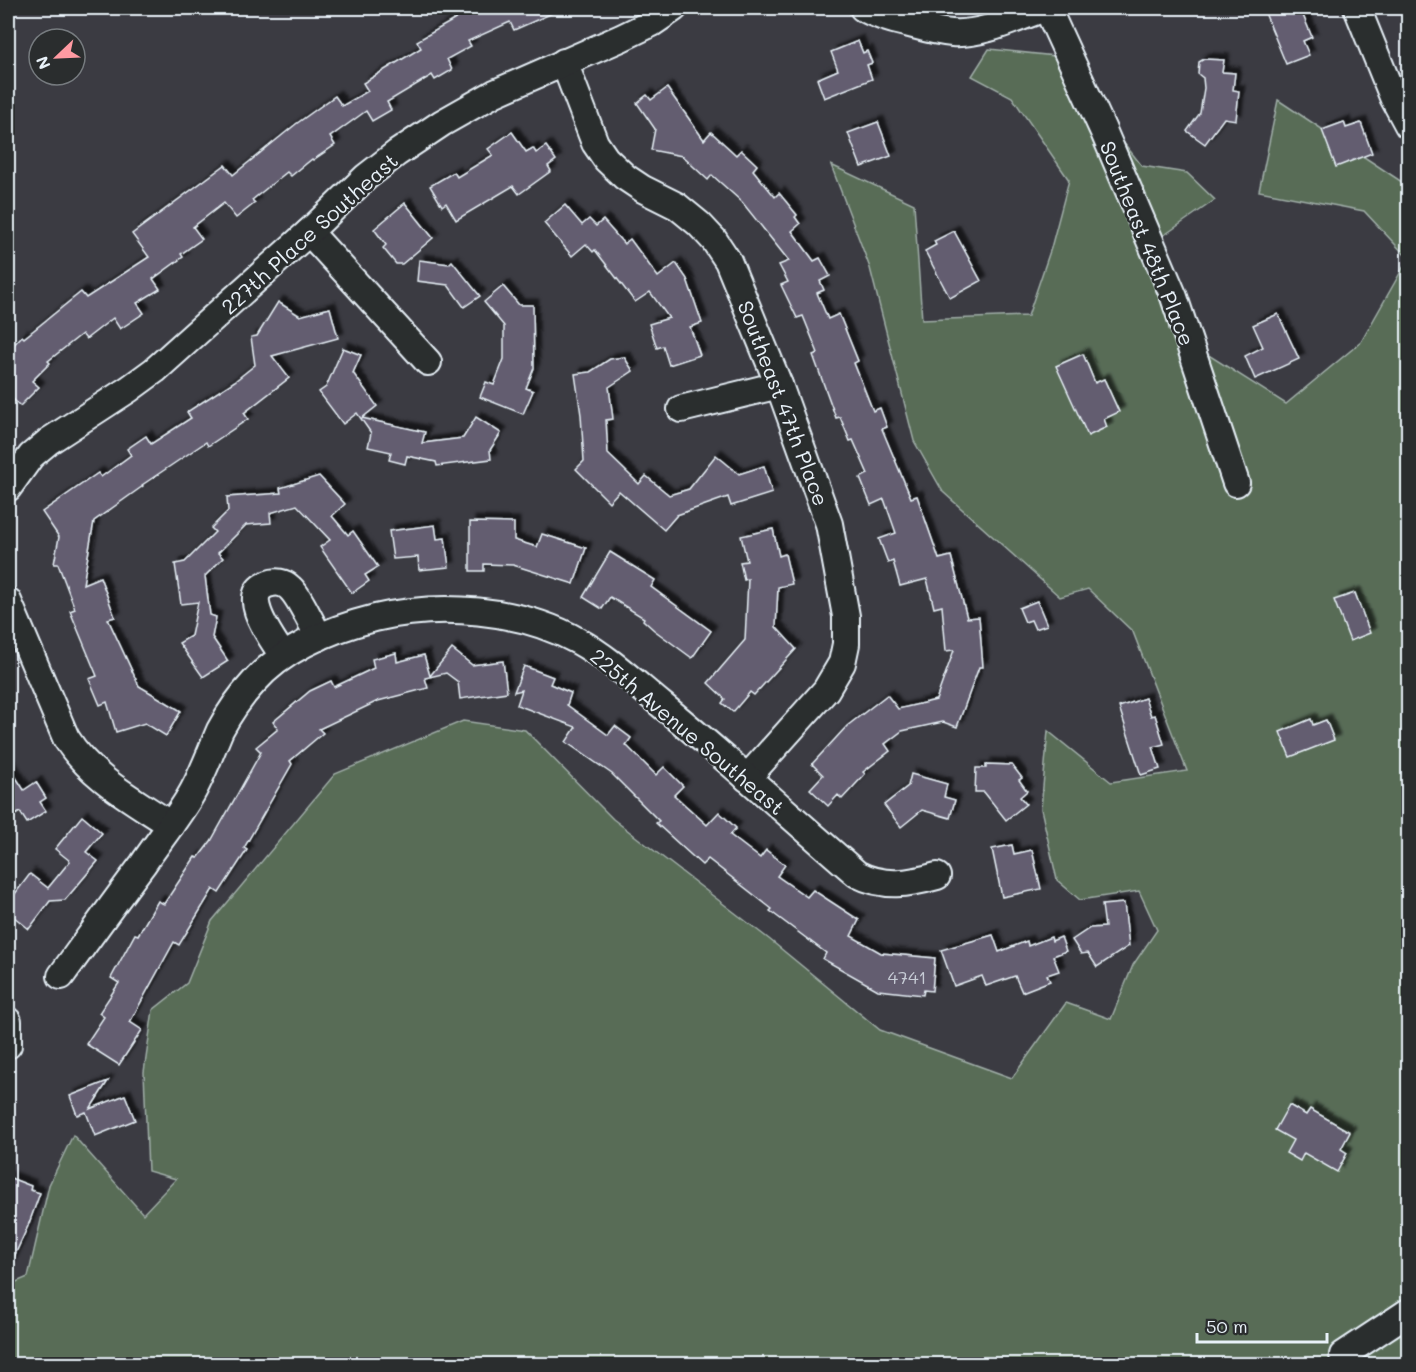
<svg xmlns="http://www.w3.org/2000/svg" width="1416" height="1372" font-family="Mali,sans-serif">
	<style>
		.green { fill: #586c57; stroke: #a0aea8; stroke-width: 1.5 }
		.building { fill: #635d6f; stroke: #e8f1f8; stroke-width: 1.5; filter: url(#shadow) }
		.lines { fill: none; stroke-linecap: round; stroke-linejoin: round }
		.minor-casing { stroke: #e8f1f8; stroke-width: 30 }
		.minor { stroke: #2a2d2e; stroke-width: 26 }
		.labels { text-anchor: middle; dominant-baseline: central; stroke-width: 5; stroke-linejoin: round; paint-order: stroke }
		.number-label { font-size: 18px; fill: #c7ccd6 }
		.street-label { font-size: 21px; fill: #e8f1f8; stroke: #2a2d2e }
	</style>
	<defs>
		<filter id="shadow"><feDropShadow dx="5.5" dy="-5.5" stdDeviation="1.5" flood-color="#0009"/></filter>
	</defs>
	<rect width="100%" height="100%" fill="#3b3b42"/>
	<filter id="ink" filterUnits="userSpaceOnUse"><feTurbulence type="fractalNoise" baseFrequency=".0167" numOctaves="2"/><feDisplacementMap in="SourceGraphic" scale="12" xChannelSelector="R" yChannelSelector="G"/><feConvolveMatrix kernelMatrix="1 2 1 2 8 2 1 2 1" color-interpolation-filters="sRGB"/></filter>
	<g filter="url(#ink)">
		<g class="green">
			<polygon points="989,49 1055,56 1142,166 1187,173 1215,200 1160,238 1169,330 1286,404 1361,342 1408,259 1408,1364 8,1364 8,1282 14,1283 28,1277 49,1185 73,1135 143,1214 176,1179 148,1171 144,1072 153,1010 187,983 212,921 335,774 463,721 525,730 613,819 769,939 880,1030 1012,1078 1066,1003 1111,1019 1133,965 1157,930 1139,891 1080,900 1057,880 1041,809 1048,731 1111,782 1187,771 1133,632 1088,589 1060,597 943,492 914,441 870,268 831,165 914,204 922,320 1028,316 1051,248 1069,180 1012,97 972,76"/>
			<polygon points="1278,100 1408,186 1408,258 1364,211 1259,191"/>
		</g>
		<g class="building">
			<polygon points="466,8 564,8 514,30 510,22 468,41 471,46 447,59 452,70 435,80 432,75 387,102 391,110 372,121 366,111 330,137 335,145 313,160 312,159 291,176 287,172 252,200 255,203 236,218 224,203 193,227 202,239 181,254 183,257 153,279 160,289 137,303 144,313 120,329 113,318 86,339 82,334 48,361 50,363 32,381 39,387 20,406 8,394 8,351 22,336 24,338 81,292 86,298 149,257 132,234 225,165 233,175 296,124 335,96 342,106 368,91 363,83 421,48 417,41 468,12"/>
			<polygon points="1263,8 1300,8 1312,37 1303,41 1309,55 1286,64"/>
			<polygon points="858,41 863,53 867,51 872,63 867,65 872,79 824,98 817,79 838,70 831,52"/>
			<polygon points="1204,59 1224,60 1222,72 1235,73 1233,90 1239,91 1236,120 1224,118 1205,144 1187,131 1200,113 1204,88 1203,78 1198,74 1199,62"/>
			<polygon points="667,88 704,140 711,132 736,155 741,150 757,165 753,170 775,197 779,193 797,215 795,217 800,224 792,231 814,261 820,258 830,276 820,281 824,290 817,293 828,319 839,314 858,361 854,363 873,411 880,408 887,427 882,429 911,498 917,496 939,559 951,556 967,618 979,617 983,667 979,667 957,727 943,722 902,731 885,744 890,751 863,772 865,774 842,799 838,795 828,806 810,789 823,775 812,764 847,726 887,695 898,709 936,700 954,650 946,651 942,606 934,608 927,579 900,586 893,561 888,563 879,539 896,533 884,499 871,505 860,478 868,474 853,440 850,441 840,417 836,418 813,355 818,353 803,316 797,318 781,285 788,282 779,265 789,261 742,202 712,175 708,180 682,156 651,150 655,129 637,103 647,95 651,100"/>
			<polygon points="878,122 891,156 861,167 848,133"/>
			<polygon points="1344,122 1346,128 1361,123 1372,153 1336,167 1322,130"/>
			<polygon points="512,132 526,152 533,148 536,153 546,146 556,160 548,166 551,171 519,194 513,186 456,220 446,203 442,206 430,186 454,172 457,177 493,155 488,149"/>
			<polygon points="405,203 433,238 402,264 396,264 383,248 386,245 374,229"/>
			<polygon points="565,205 582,225 589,219 596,226 603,220 624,244 630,239 658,277 676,263 687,279 702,323 690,327 700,355 669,365 663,346 657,348 649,324 669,318 650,292 635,302 595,250 593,252 586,244 572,256 544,223"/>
			<polygon points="954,231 981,281 950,298 925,251 936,245 934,241"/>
			<polygon points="419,260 449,264 452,261 480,296 464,307 448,285 417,281"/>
			<polygon points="503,286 519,305 533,305 534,368 526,388 533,391 523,414 480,397 486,382 494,385 504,359 504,326 484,302"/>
			<polygon points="278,302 300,316 330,308 338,338 272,356 289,378 244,413 248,419 208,446 206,442 142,485 143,486 94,521 83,584 100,577 115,617 108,619 139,686 181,711 166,736 145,723 116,732 107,702 100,705 89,679 97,676 70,611 75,609 58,564 54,564 59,537 42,512 98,473 101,477 131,455 127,449 146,436 151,444 191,418 187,412 235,381 255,365 251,337 257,336"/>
			<polygon points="1278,314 1299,359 1255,379 1245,356 1263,347 1253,325"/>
			<polygon points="343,348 361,355 353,373 377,406 362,418 425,432 422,443 463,438 476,417 501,433 490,450 491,459 437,466 436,462 407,456 405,464 389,460 391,452 368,447 371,433 357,413 343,424 319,392 326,387"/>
			<polygon points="1083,354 1095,383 1104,379 1119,412 1104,419 1107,427 1088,436 1056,366"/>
			<polygon points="624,357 633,371 609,387 613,419 606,420 608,454 639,484 646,476 669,495 689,489 716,455 739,474 764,466 772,493 731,506 728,497 677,515 664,530 619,491 609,502 576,469 584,461 581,415 575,374 590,372 610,359"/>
			<polygon points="319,476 345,504 332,516 348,535 353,531 378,567 365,575 369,581 352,593 320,547 330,540 297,505 270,513 271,523 246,525 218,553 223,558 205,576 210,615 216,617 212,637 228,661 203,677 179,643 191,636 198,602 181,604 175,564 185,562 215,532 211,528 228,511 227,497 281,493 280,488"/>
			<polygon points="470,522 514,523 514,540 537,547 542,534 586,548 574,584 513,565 484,564 484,571 470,571"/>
			<polygon points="435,525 437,539 445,538 449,567 419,570 418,557 393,559 389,531"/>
			<polygon points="773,529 779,556 785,554 792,584 778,587 776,627 796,649 754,695 750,692 733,712 722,703 725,699 708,683 745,640 748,579 744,580 740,562 747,561 741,536"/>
			<polygon points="610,552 655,580 651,587 711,631 692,658 654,630 643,620 644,618 610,597 602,609 583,597"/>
			<polygon points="1355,593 1370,633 1350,641 1334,600"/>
			<polygon points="1037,601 1047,625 1035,629 1031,620 1025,622 1019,608"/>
			<polygon points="452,649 472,665 503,661 507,692 460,699 458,682 446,673 425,678 428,688 378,701 319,729 323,733 290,761 292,764 244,848 247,850 219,893 213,889 179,945 174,942 130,1022 142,1030 119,1065 86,1044 104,1017 99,1013 119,983 111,978 135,934 138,935 158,901 164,904 195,857 198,858 211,841 261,752 256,747 278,729 273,722 310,691 331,681 334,687 374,668 372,659 396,653 397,662 424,655 430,676"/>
			<polygon points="524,666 553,677 550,684 571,693 567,705 608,735 615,726 631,738 626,745 656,775 664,767 683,786 674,795 707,825 719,812 736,828 730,835 760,858 766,850 785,865 777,876 807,897 813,890 859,920 851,936 881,953 935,958 932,991 924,990 923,995 878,990 823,959 826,953 770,911 772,909 708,859 702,865 656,823 659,821 612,774 566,742 576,727 517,705 522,690 514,692"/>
			<polygon points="1145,698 1151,716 1155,715 1164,744 1153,747 1160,769 1141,775 1119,707"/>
			<polygon points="1311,719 1313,725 1326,720 1334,740 1290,757 1280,732"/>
			<polygon points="986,764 1012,765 1022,778 1019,780 1027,791 1020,797 1026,804 1006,820 984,792 975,792 976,768 986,768"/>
			<polygon points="8,765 24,790 36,782 46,798 40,802 46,811 27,823 20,812 8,820"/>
			<polygon points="911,774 947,784 944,797 955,800 950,818 922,810 901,827 884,805 908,786"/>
			<polygon points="82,816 102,833 86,852 98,861 65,900 50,901 29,929 8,912 8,903 30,874 48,888 70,861 55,849"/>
			<polygon points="1012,845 1014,854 1032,850 1041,889 1002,897 992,849"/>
			<polygon points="1124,903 1129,946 1097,967 1088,953 1081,954 1072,940 1090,928 1105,927 1102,905"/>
			<polygon points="993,935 999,952 1027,941 1028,946 1051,937 1052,941 1061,937 1066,951 1053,956 1059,971 1047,975 1050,981 1022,992 1015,976 986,986 982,976 954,986 941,950"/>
			<polygon points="108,1081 90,1109 125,1095 135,1120 95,1136 86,1112 77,1115 70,1096"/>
			<polygon points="1289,1105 1306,1115 1310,1109 1350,1132 1341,1149 1347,1153 1337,1172 1304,1153 1300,1161 1286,1153 1293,1140 1275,1130"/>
			<polygon points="8,1177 31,1186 30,1190 40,1193 28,1226 8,1270"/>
		</g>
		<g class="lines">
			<g class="minor-casing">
				<g id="minor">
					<path d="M863,8C876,15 892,20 906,23C921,27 936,32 952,33C983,35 1016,18 1045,8"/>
					<polyline points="1047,8 1103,130 1174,297 1236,483"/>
					<polyline points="1357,8 1393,97 1408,125"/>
					<polyline points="564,62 595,143 606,159 625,177 643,189 677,206 699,224 714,240 728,261 779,385 829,524 846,616 846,644 842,663 826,690 747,778"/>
					<polyline points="309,232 428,362"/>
					<polyline points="681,409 779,385"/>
					<polyline points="8,488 31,456 49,441 129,389 155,370 309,232 366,177 397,153 442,123 495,93 621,38 652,23 674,8"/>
					<path d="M8,601L66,738C91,778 132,799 171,825"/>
					<path d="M283,656C274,641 237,594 268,584C276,581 284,582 290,588C300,597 312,625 319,637"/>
					<path d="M61,976C88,939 115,901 143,864C158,842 175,821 189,798C202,777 210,753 220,730C229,713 241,696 254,682C284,648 331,629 375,618C439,603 519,608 578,641C609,658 636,684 663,706C729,760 792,818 857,874C884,888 909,884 937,876"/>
					<polyline points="8,1021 8,1045"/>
					<polyline points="1343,1355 1408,1312"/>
				</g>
			</g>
			<use href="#minor" class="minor"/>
		</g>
	</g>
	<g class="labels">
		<g class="number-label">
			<text x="907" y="977">4741</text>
		</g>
		<g class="street-label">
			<text transform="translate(309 233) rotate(-42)">227th Place Southeast</text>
			<text transform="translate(1148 243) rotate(68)">Southeast 48th Place</text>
			<text transform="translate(784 403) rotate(69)">Southeast 47th Place</text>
			<text transform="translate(688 731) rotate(40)">225th Avenue Southeast</text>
		</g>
	</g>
	<rect width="1416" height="1372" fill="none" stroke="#2a2d2e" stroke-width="30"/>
	<rect x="15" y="15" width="1386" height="1342" fill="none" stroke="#e8f1f8" stroke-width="2" filter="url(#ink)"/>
	<g transform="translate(57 57) rotate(247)"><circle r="28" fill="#2a2d2e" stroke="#767b7f" stroke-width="1.5"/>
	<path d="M0-4.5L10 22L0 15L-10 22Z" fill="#ff9aa2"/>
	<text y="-9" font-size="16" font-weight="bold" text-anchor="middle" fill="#e8f1f8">N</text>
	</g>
	<path d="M1197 1333v9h130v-9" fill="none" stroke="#e8f1f8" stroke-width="3"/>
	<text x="1206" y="1333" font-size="18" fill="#e8f1f8" stroke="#2a2d2e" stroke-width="4.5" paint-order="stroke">50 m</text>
</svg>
